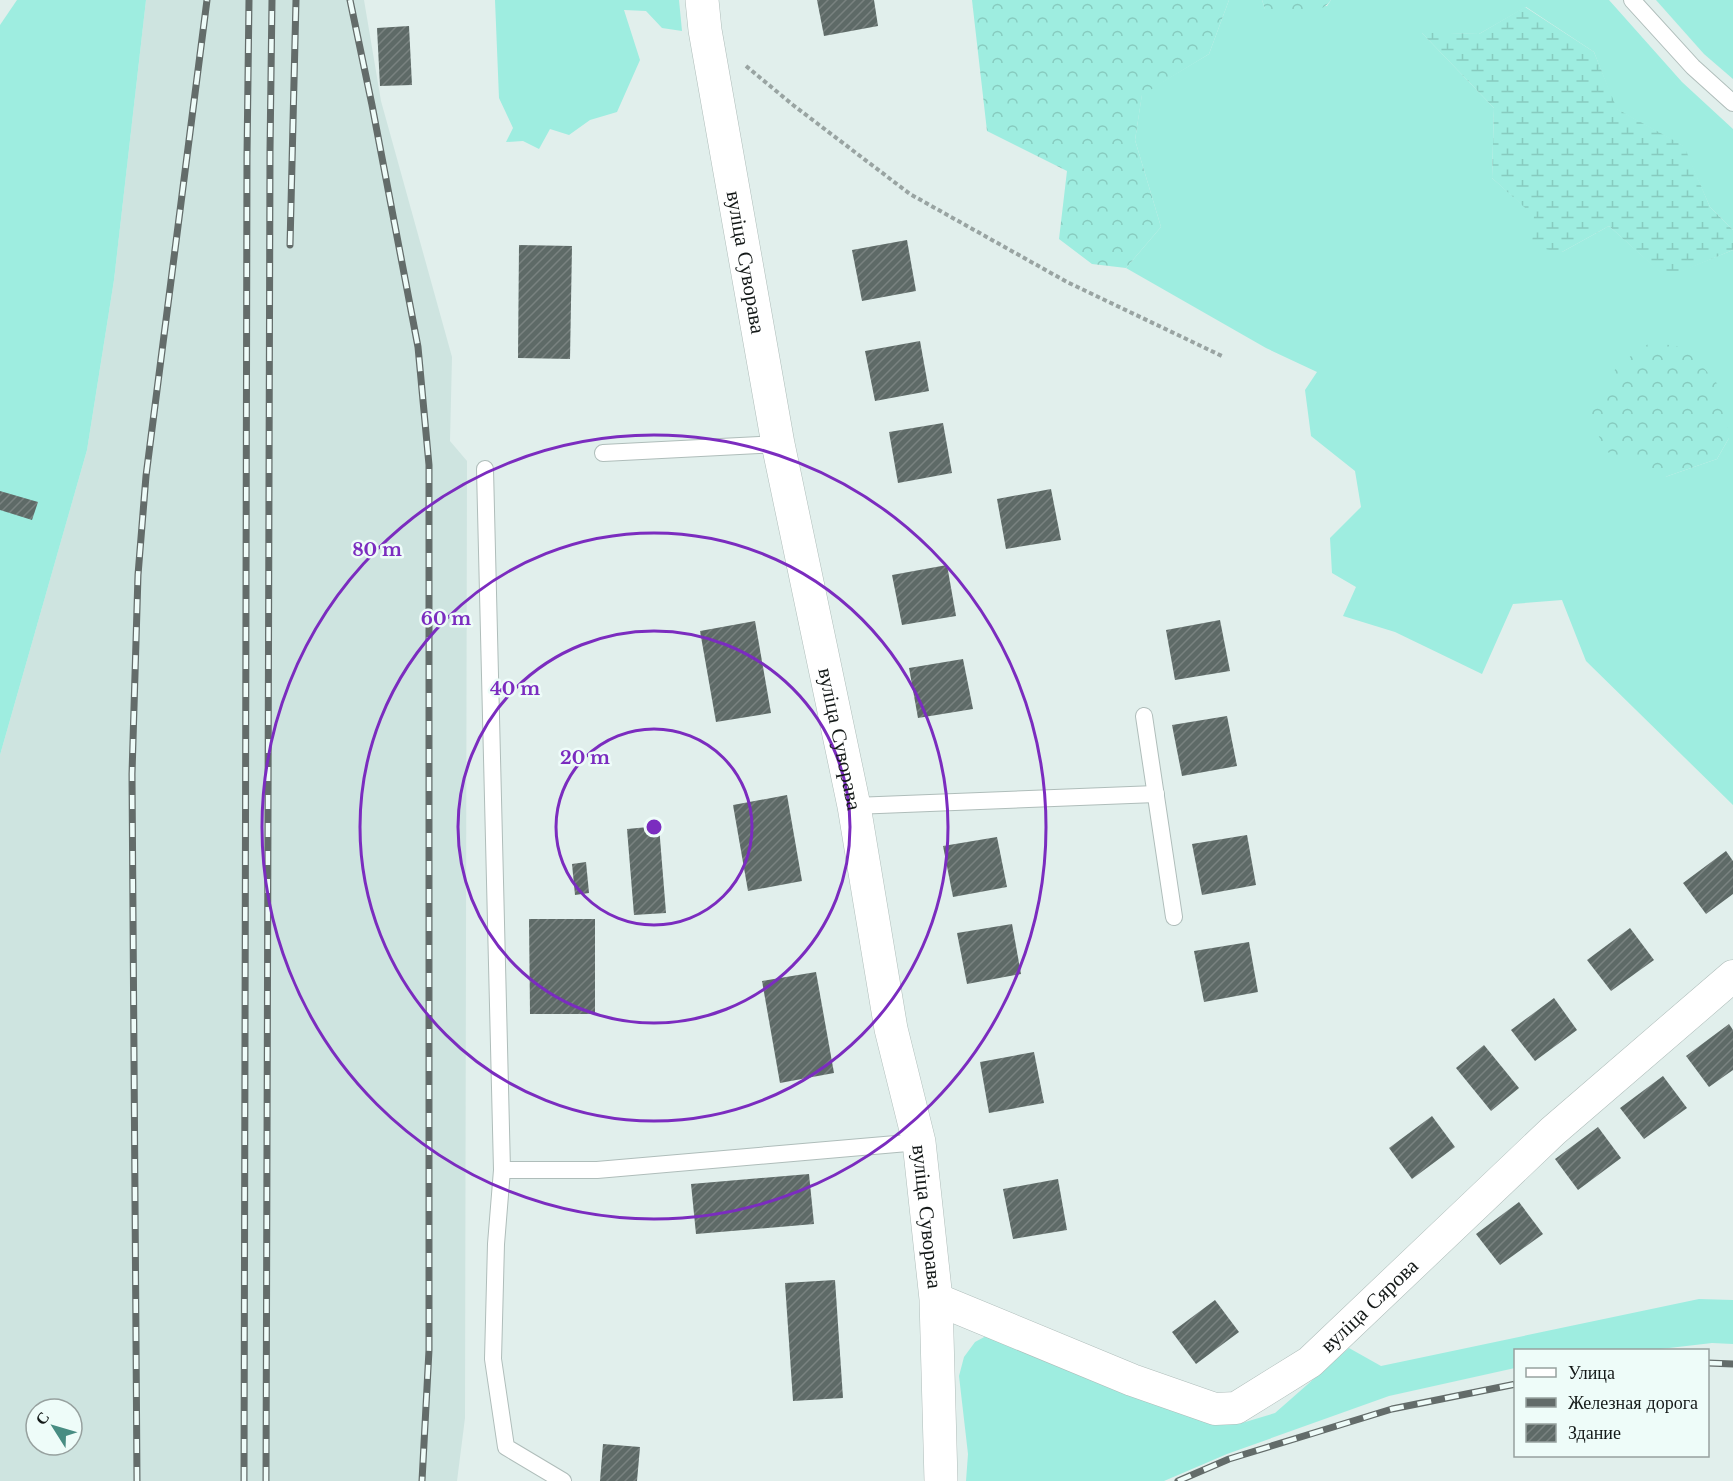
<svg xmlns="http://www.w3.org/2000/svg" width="1733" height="1481" font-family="'Libre Baskerville',serif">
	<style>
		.built { fill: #cee4e0; fill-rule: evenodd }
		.grass { fill: #9eede0; fill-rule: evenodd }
		.forest { fill: url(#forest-crowns) }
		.wetland { fill: url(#wetland-marsh) }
		.building { fill: url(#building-hatch) }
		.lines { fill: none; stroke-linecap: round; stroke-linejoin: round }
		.lane-casing { stroke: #afbdba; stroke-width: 18 }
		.street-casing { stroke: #afbdba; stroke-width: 33 }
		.secondary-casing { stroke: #afbdba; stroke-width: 34 }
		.path { stroke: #99a4a2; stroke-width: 4; stroke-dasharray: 4.5 3; stroke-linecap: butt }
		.lane { stroke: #fff; stroke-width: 16 }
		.street { stroke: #fff; stroke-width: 32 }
		.secondary { stroke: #fff; stroke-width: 33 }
		.rail-casing { stroke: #636c6a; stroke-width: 7 }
		.rail { stroke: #eefcf9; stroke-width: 4.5; stroke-dasharray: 14; stroke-linecap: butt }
		.ring { fill: none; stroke: #7b2cbf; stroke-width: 3 }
		.labels { text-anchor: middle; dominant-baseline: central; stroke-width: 5; stroke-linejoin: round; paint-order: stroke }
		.street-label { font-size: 21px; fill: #141918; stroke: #eefcf9 }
		.centre { fill: #7b2cbf; stroke: #eefcf9; stroke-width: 3 }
		.ring-label { font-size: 18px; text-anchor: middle; font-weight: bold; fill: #7b2cbf; stroke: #eefcf9; stroke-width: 5; stroke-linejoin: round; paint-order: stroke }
	</style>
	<defs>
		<pattern id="forest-crowns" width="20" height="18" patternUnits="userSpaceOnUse" patternTransform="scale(1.5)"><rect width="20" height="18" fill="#9eede0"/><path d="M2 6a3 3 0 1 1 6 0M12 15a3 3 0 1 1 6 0" fill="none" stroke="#87cbbf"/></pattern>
		<pattern id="wetland-marsh" width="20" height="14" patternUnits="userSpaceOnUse" patternTransform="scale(1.5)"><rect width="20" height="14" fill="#9eede0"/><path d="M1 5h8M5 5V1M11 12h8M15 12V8" fill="none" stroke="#87cbbf"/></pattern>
		<pattern id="building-hatch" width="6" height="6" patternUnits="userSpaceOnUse" patternTransform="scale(1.5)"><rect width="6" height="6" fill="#5e6a67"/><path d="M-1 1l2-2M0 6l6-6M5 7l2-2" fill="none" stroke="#798280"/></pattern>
	</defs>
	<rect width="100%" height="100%" fill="#e1efec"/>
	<path class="built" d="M146,0H364L381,101L452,357L450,441L467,461L465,1418L457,1481H0V755L87,450L114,280ZM36,1409H72V1445H36Z"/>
	<g class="grass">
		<polygon points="17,0 146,0 114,280 87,450 0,755 0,25"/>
		<polygon points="495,0 679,0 682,31 662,28 646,11 624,10 640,60 617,112 590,120 569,135 550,129 539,149 523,141 506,142 513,128 499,98"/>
		<path d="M1229,0H1262L1265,9L1327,6L1331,0H1609L1682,82L1733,129V230L1710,207L1683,146L1616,109L1594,52L1526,7L1479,34L1422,33L1494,108L1492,178L1535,216L1562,252L1609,226L1666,277L1733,250V805L1586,661L1562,600L1513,604L1482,674L1395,632L1343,616L1356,587L1332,573L1330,538L1361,507L1355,471L1311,436L1305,390L1317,372L1266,348L1126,268L1161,227L1135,140L1142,94L1209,54ZM1729,438L1717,459L1665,477Z"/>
		<polygon points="1656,0 1733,0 1733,79 1704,54"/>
		<polygon points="1699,1299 1733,1300 1733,1344 1712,1343 1652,1350 1516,1350 1515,1368 1389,1396 1227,1454 1164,1481 966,1481 968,1454 959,1376 964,1357 975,1342 988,1335 1211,1419 1242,1423 1275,1413 1349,1348 1381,1366"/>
	</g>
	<g class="forest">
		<polygon points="972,0 1229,0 1209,54 1142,95 1135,140 1161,227 1126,268 1092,264 1059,239 1067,171 987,131"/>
		<path d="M1262,0H1331C1317,20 1285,12 1265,9Z"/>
		<polygon points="1651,342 1687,348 1720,387 1729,438 1717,459 1665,477 1605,451 1588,410 1618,365"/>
	</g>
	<polygon class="wetland" points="1525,7 1594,52 1617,109 1684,146 1710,207 1733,230 1733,250 1666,278 1609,226 1562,252 1532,247 1534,216 1492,178 1494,108 1421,32 1479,34"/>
	<g class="building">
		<polygon points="817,0 874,0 878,26 824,36"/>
		<polygon points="409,26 412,85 380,86 377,28"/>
		<polygon points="907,240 916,291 862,301 852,250"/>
		<polygon points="519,245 572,246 570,359 518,358"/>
		<polygon points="920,341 929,391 875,401 865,351"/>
		<polygon points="943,423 952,473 898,483 889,432"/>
		<polygon points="1051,489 1061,540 1006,549 997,499"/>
		<polygon points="0,491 38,502 32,520 0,510"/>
		<polygon points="947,565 956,616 902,625 892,575"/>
		<polygon points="1220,620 1230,671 1175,680 1166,630"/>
		<polygon points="755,621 771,713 716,722 700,631"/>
		<polygon points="963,659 973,709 918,718 909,668"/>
		<polygon points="1227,716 1237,766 1182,776 1172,725"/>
		<polygon points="787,795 802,881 748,891 733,805"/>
		<polygon points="659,826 666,913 634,915 627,829"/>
		<polygon points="1247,835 1256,885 1202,895 1192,844"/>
		<polygon points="997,837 1007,887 953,897 943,846"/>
		<polygon points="1726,851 1733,861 1733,894 1706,914 1683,883"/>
		<polygon points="586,862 589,893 575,895 572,864"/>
		<polygon points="529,919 595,919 595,1014 530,1014"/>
		<polygon points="1012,924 1021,974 967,984 957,933"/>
		<polygon points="1630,928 1654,960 1611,991 1587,960"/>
		<polygon points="1249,942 1258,992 1204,1002 1194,951"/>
		<polygon points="816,972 834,1073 780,1083 762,981"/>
		<polygon points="1554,998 1577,1030 1535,1061 1511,1030"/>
		<polygon points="1729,1024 1733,1030 1733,1070 1709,1087 1686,1056"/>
		<polygon points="1484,1045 1519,1088 1491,1111 1456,1068"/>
		<polygon points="1034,1052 1044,1103 989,1113 980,1062"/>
		<polygon points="1663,1076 1687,1108 1644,1139 1620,1108"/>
		<polygon points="1432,1116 1455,1147 1412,1179 1389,1148"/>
		<polygon points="1598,1127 1621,1158 1578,1190 1555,1159"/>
		<polygon points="809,1174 814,1224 696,1234 691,1184"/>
		<polygon points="1058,1179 1067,1230 1013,1239 1003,1189"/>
		<polygon points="1519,1202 1543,1234 1500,1265 1476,1234"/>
		<polygon points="835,1280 843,1398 793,1401 785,1283"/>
		<polygon points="1215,1300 1239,1332 1196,1364 1172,1332"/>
		<polygon points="603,1444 640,1447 637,1481 600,1481"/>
	</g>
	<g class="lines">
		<g class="lane-casing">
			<g id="lane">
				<polyline points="1632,0 1693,67 1733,103"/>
				<polyline points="603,453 778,444"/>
				<polyline points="485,469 502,1170 496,1244 493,1359 506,1447 563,1481"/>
				<polyline points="1144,716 1174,917"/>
				<polyline points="854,806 1156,794"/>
				<polyline points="502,1170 597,1170 919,1142"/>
			</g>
		</g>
		<g class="street-casing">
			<g id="street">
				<path id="s1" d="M936,1299L1132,1380L1215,1409L1236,1408L1310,1362L1553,1131L1733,976"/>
			</g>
		</g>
		<g class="secondary-casing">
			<g id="secondary">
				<path id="s2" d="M702,0L705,30L778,444L854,806L891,1029L919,1142L936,1299L941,1481"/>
			</g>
		</g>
		<polyline class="path" points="746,66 793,105 910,194 1067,282 1224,357"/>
		<use href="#lane" class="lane"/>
		<use href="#street" class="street"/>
		<use href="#secondary" class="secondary"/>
		<g class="rail-casing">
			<g id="rail">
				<polyline points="350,0 372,105 418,347 429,465 429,1350 422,1481"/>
				<polyline points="290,245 296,0"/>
				<polyline points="1708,1363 1733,1364"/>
				<polyline points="137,1481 132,774 138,575 146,476 207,0"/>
				<polyline points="244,1481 247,156 249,0"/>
				<polyline points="266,1481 270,151 272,0"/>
				<polyline points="1178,1481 1229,1459 1392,1409 1516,1384"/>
			</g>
		</g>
		<use href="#rail" class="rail"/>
	</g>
	<g class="ring">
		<circle cx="654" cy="827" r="98"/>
		<circle cx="654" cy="827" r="196"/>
		<circle cx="654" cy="827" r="294"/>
		<circle cx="654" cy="827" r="392"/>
	</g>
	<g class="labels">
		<g class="street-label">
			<text stroke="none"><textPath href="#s2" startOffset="266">вуліца Суворава</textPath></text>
			<text stroke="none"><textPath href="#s2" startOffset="752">вуліца Суворава</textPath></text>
			<text stroke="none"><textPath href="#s2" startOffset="1238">вуліца Суворава</textPath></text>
			<text stroke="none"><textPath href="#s1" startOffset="490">вуліца Сярова</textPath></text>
		</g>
	</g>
	<circle cx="654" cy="827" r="9" class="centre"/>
	<g class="ring-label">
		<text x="377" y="556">80 m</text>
		<text x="446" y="625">60 m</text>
		<text x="515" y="695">40 m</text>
		<text x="585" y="764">20 m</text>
	</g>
	<rect x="1514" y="1349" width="195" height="108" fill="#eefcf9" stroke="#97a19f" stroke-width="1.5"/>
	<rect x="1526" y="1368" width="30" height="9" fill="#ffffff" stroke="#97a19f" stroke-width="1.5"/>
	<text x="1568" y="1379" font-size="18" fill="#141918">Улица</text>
	<rect x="1526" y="1398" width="30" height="9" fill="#636c6a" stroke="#97a19f" stroke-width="1.5"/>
	<text x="1568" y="1409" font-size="18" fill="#141918">Железная дорога</text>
	<rect x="1526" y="1424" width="30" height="18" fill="url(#building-hatch)" stroke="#97a19f" stroke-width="1.5"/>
	<text x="1568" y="1439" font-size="18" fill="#141918">Здание</text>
	<g transform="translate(54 1427) rotate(307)"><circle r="28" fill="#eefcf9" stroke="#97a19f" stroke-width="1.5"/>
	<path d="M0-4.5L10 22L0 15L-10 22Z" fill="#488d83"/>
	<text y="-9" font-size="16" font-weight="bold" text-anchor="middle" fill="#141918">С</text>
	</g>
</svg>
